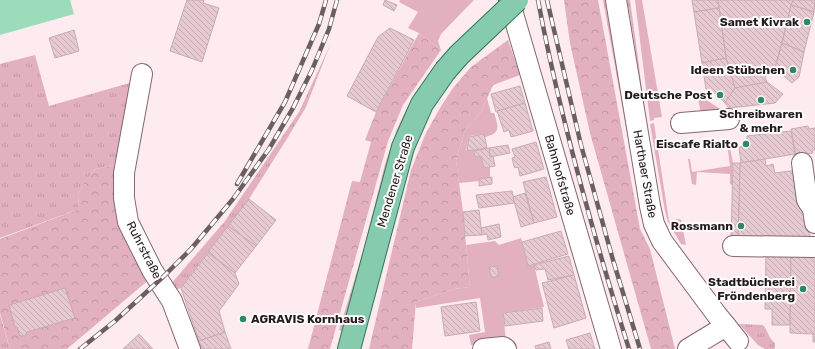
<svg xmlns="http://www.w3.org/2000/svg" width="815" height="349" font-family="Rubik,sans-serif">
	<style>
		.grass { fill: url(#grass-tufts) }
		.forest { fill: url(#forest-crowns) }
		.garden { fill: #e2b0bf }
		.water { fill: #9cdcba }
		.building { fill: url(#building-back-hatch); stroke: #c8acb4 }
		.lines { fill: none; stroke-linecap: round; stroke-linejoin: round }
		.minor-casing { stroke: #836971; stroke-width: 22 }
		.major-casing { stroke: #2f7758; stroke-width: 24 }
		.minor { stroke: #fff; stroke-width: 20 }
		.major { stroke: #86cbad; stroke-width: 22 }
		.rail-casing { stroke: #6b5f62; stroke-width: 4.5 }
		.rail { stroke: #fdfdfd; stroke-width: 3; stroke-dasharray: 9; stroke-linecap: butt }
		.major-bridge-casing { stroke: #2f7758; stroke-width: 24; stroke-linecap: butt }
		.major-bridge { stroke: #86cbad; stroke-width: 22 }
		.poi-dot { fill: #2c8961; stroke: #fdfdfd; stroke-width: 1.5 }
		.labels { text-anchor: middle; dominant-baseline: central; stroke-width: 4; stroke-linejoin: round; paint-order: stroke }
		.poi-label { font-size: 12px; font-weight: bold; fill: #251b1e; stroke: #fdfdfd; text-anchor: end }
		.street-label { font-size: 12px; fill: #251b1e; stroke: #fdfdfd }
	</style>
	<defs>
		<pattern id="grass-tufts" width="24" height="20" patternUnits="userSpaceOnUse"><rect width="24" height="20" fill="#e2b0bf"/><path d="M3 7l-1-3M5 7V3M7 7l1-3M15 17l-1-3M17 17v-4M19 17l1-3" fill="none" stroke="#c297a4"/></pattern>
		<pattern id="forest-crowns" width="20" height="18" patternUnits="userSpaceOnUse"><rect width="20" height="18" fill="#e2b0bf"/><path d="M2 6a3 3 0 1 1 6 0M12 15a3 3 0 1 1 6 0" fill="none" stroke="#c297a4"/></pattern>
		<pattern id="building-back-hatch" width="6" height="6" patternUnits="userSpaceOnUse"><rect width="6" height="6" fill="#e6c9d1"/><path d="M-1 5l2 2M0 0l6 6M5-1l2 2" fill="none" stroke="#c5acb3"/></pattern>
	</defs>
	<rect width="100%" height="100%" fill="#fdebf0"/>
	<g class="grass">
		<polygon points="603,0 605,0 628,129 656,249 646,231 642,216"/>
		<path d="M627,0H630L638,58L650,155L660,209L669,234L676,245C653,234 642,106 639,78C636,52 632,26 627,0Z"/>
		<polygon points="330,45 306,107 288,137 249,199 181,288 174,290 170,285 225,221 299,112"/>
		<polygon points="35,55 49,106 133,82 127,116 114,165 96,169 83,184 78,195 79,209 0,238 0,64"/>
		<polygon points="413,99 342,331 339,330 363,252 385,164 397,129 406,110"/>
		<polygon points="0,315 10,349 0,349"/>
		<path d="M739,324L763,325C768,331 769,339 775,343V348L774,349H765L758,345Z"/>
	</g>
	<g class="forest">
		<polygon points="564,0 598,0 640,229 650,249 675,349 651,349 590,133 570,43"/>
		<polygon points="419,33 441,50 403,105 388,141 330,349 308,349 352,181 360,182 371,142 365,140 376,112"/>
		<polygon points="508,40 520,75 493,85 481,112 465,130 456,160 463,212 470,287 454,289 416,302 412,349 369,349 411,170 425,135 440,108 453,88 471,67"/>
		<polygon points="114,165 123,223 151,278 67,349 10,349 0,313 0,239 79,209 78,195 83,184 96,169"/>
	</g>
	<g class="garden">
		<polygon points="400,0 474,0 441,34 438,41 441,50 419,33 408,28 418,12 399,2"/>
		<polygon points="635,0 642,0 662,117 654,118 654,120 650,121"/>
		<polygon points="698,97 702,97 720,109 720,112 701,115"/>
		<path d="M487,98L491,113H494C498,126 502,133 485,137L484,134L469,136L466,151L474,150L475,157L481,156L484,168L490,167V178L479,179V181L459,183L456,160L465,130L481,112Z"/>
		<polygon points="654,123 669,221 679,219 681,220 686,245 681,244 668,222 665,211 650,124"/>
		<polygon points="727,143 729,143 733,163 732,185 730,184 730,174 697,172 696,185 692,184 688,159 690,159 692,172 730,166"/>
		<polygon points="521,238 528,266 534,265 544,307 503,313 506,341 471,345 469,335 485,332 480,298 416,308 416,302 454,289 470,287 466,245 495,241 499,245"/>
	</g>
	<polygon class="water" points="0,0 70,0 74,14 0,35"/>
	<g class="building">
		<polygon points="187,0 204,0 203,3 219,8 202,62 170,51"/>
		<polygon points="385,0 397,5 394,11 383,5"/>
		<polygon points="692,0 718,0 719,8 694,12"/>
		<polygon points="718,0 793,0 775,68 765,77 767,82 735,88 726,58"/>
		<polygon points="793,0 815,0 814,12 791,5"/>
		<polygon points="791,5 814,12 804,52 782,43"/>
		<polygon points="719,8 726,58 702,63 694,12"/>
		<polygon points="390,28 414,40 376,112 347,96 378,37"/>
		<polygon points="74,30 79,51 55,58 49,38"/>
		<polygon points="782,43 804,52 799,77 792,83 775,68"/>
		<polygon points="726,58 735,88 725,103 716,94 706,89 702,63"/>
		<polygon points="767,82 783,94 775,103 729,108 725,103 735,88"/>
		<polygon points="520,86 525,103 496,112 491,94"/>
		<polygon points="525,103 533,131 511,137 509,130 504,132 497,111"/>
		<polygon points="808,126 809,129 815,128 815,150 812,150 813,153 796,156 791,129"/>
		<polygon points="791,131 795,154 741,163 739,147 741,147 747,139 747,136"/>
		<polygon points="484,134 487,148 467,151 469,137"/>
		<polygon points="536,142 544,169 520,176 518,167 515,168 514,166 512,158 515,157 512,149"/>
		<polygon points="508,145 510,153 490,157 489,148"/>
		<polygon points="489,148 490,157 493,156 495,166 484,168 481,156 475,157 474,151"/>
		<polygon points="765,159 766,166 773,164 775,173 798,170 810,237 738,238 740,163"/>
		<polygon points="733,163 740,163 738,238 731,238"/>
		<polygon points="492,177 492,184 479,186 479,179"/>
		<polygon points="546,177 557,217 534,223 523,182"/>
		<polygon points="512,191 515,203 479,208 476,195"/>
		<polygon points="525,193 534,223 521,227 513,197"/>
		<polygon points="249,199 276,220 256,246 228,226"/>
		<polygon points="479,210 482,235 465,236 463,212"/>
		<polygon points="499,224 501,237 488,240 487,234 482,235 481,228"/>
		<polygon points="228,226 256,246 235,273 208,252"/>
		<polygon points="561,231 568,254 528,266 522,242"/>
		<polygon points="766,252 791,253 790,325 772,325 772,309 765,309"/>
		<polygon points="208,253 235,273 239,284 219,311 225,332 199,341 181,288"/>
		<polygon points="791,253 815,253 815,342 813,342 813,334 790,333"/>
		<polygon points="569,256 574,275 548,280 545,269 536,270 534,265"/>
		<polygon points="497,266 499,276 491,278 489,267"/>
		<polygon points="574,275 586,318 554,328 542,283"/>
		<polygon points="65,288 75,318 27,332 25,336 20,336 17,327 15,327 9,305"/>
		<polygon points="476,302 480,331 445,336 441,307"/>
		<polygon points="542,308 543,321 505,326 503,313"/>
		<polygon points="225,332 231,349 202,349 199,341"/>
		<polygon points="590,333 595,349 569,349 566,340"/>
		<polygon points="139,334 153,349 123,349"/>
		<polygon points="549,342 551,349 536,349 535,346"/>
	</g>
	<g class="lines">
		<g class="minor-casing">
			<g id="minor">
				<polyline points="509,0 611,349"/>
				<polyline points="616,0 650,206 654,224 662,241 717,315 738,341"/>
				<polyline points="142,74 124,173 124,198 128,222 152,270 172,301 190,349"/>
				<polyline points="681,123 729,119"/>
				<polyline points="802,163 807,200 813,209 815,223"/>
				<polyline points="733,246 815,247"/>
				<polyline points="483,349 503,347 506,349"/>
				<polyline points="688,349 726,326"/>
			</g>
		</g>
		<g class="major-casing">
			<polyline id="major" points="349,349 403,147 422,104 445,71"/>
		</g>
		<use href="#minor" class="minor"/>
		<use href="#major" class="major"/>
		<g class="rail-casing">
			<g id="rail">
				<path d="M538,0C560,118 593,234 629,349"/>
				<polyline points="547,0 581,145 613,260 640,349"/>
				<polyline points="237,184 285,102 319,24 326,0"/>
				<polyline points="80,349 115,321 164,276 191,249 233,199 269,149 293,108 312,70 329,29 337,0"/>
			</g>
		</g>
		<use href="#rail" class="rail"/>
		<g class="major-bridge-casing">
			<polyline id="major-bridge" points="445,71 459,55 517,0"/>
		</g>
		<use href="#major-bridge" class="major-bridge"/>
	</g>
	<g class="poi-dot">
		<circle cx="807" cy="22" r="4"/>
		<circle cx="793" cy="70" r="4"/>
		<circle cx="720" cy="95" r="4"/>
		<circle cx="761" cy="100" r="4"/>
		<circle cx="746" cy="144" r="4"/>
		<circle cx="741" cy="226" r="4"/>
		<circle cx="803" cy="289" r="4"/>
		<circle cx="243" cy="319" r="4"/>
	</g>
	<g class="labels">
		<g class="poi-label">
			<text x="799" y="22">Samet Kivrak</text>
			<text x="785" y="70">Ideen Stübchen</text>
			<text x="712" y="95">Deutsche Post</text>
			<text x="761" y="114" text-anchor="middle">Schreibwaren<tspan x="761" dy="14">&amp; mehr</tspan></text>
			<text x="738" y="144">Eiscafe Rialto</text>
			<text x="733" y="226">Rossmann</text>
			<text x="795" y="282">Stadtbücherei<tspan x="795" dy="14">Fröndenberg</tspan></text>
			<text x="251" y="319" text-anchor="start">AGRAVIS Kornhaus</text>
		</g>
		<g class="street-label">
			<text transform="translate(645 174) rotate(80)">Harthaer Straße</text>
			<text transform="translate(560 175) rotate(74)">Bahnhofstraße</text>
			<text transform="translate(395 181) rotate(-73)">Mendener Straße</text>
			<text transform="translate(144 250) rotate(63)">Ruhrstraße</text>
		</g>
	</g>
</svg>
